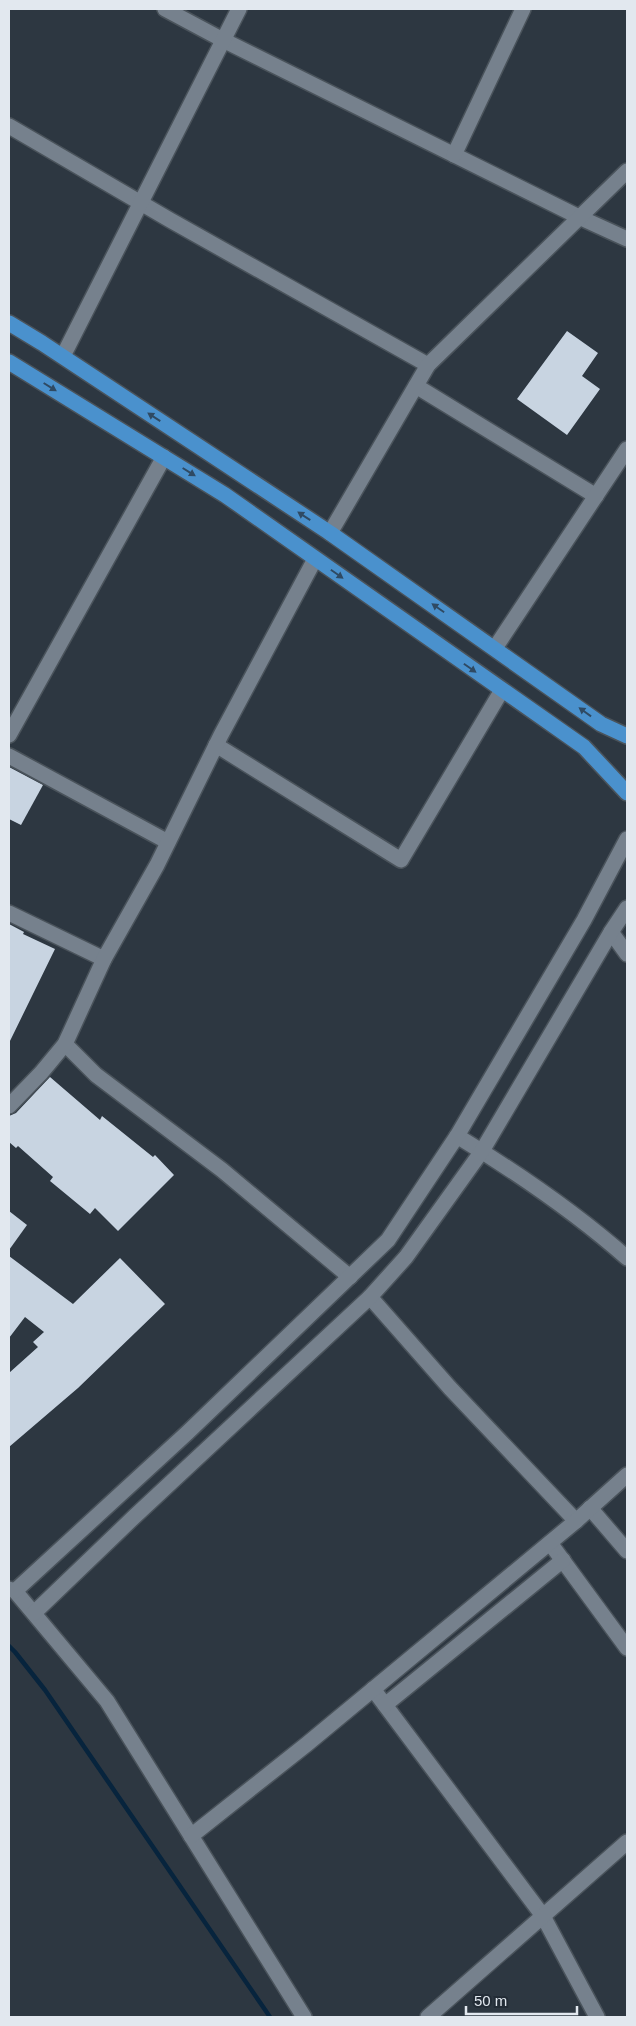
<svg xmlns="http://www.w3.org/2000/svg" width="636" height="2026" font-family="Helvetica,sans-serif">
	<style>
		.lines { fill: none; stroke-linecap: round; stroke-linejoin: round }
		.stream { stroke: #07243d; stroke-width: 4.5 }
		.building { fill: #c8d4e1 }
		.minor-casing { stroke: #4a535b; stroke-width: 18 }
		.major-casing { stroke: #4a535b; stroke-width: 18 }
		.minor { stroke: #76818d; stroke-width: 15 }
		.major { stroke: #4a91cd; stroke-width: 15 }
		.oneway { fill: #2f4a63 }
	</style>
	<rect width="100%" height="100%" fill="#2d3741"/>
	<g class="lines">
		<polyline class="stream" points="9,1646 15,1652 45,1690 270,2017"/>
	</g>
	<g class="building">
		<polygon points="567,331 598,353 582,376 600,389 567,435 517,399"/>
		<polygon points="9,767 43,785 21,825 9,819"/>
		<polygon points="9,924 24,932 23,934 55,949 9,1043"/>
		<polygon points="50,1077 100,1120 102,1116 153,1157 155,1155 174,1175 118,1231 95,1208 90,1214 50,1181 53,1177 18,1146 16,1148 9,1142 9,1116 16,1113"/>
		<polygon points="9,1211 27,1225 9,1250"/>
		<polygon points="9,1256 73,1304 120,1258 165,1304 78,1388 9,1447 9,1373 38,1347 33,1342 44,1332 25,1317 9,1338"/>
	</g>
	<g class="lines">
		<g class="minor-casing">
			<g id="minor">
				<polyline points="165,9 223,40 581,218 627,239"/>
				<polyline points="9,126 170,220 428,365"/>
				<polyline points="454,155 523,9"/>
				<polyline points="63,356 239,9"/>
				<polyline points="416,386 596,496"/>
				<polyline points="330,533 428,365 627,171"/>
				<polyline points="495,648 627,449"/>
				<polyline points="9,735 164,457"/>
				<polyline points="216,745 401,860 502,690"/>
				<polyline points="9,756 168,842"/>
				<polyline points="9,913 104,959"/>
				<polyline points="611,932 627,954"/>
				<polyline points="65,1044 96,1075 222,1170 350,1277"/>
				<polyline points="9,1106 41,1073 65,1044 104,959 157,865 221,735 315,559"/>
				<path d="M457,1136C516,1172 575,1212 627,1258"/>
				<polyline points="370,1297 450,1388 576,1521"/>
				<polyline points="590,1508 627,1551"/>
				<polyline points="550,1543 627,1648"/>
				<polyline points="9,1589 15,1591 107,1701 304,2017"/>
				<polyline points="15,1591 187,1433 388,1240 457,1136 584,920 627,839"/>
				<polyline points="34,1613 135,1516 370,1297 406,1257 482,1151 611,932 627,908"/>
				<polyline points="373,1689 543,1916 597,2017"/>
				<polyline points="385,1705 563,1560"/>
				<polyline points="191,1836 307,1744 576,1521 627,1475"/>
				<polyline points="428,2017 627,1842"/>
			</g>
		</g>
		<g class="major-casing">
			<g id="major">
				<polyline points="9,323 42,343 330,533 601,724 627,736"/>
				<polyline points="9,362 225,495 584,747 627,793"/>
			</g>
		</g>
		<use href="#minor" class="minor"/>
		<use href="#major" class="major"/>
	</g>
	<defs><path id="oneway-solid" d="M-6-.8H1V-3.2L6.5 0L1 3.2V.8H-6Z" transform="scale(1.25)"/></defs>
	<g class="oneway">
		<use href="#oneway-solid" transform="translate(50 387) rotate(32)"/>
		<use href="#oneway-solid" transform="translate(154 417) rotate(-147)"/>
		<use href="#oneway-solid" transform="translate(189 472) rotate(32)"/>
		<use href="#oneway-solid" transform="translate(304 516) rotate(-147)"/>
		<use href="#oneway-solid" transform="translate(337 574) rotate(35)"/>
		<use href="#oneway-solid" transform="translate(438 608) rotate(-145)"/>
		<use href="#oneway-solid" transform="translate(470 668) rotate(35)"/>
		<use href="#oneway-solid" transform="translate(585 712) rotate(-144)"/>
	</g>
	<rect width="636" height="2026" fill="none" stroke="#e2e8ef" stroke-width="20"/>
	<path d="M466 2006v8h111v-8" fill="none" stroke="#e2e8ef" stroke-width="2.5"/>
	<text x="474" y="2006" font-size="15" fill="#e2e8ef" stroke="#232c36" stroke-width="4" paint-order="stroke">50 m</text>
</svg>
